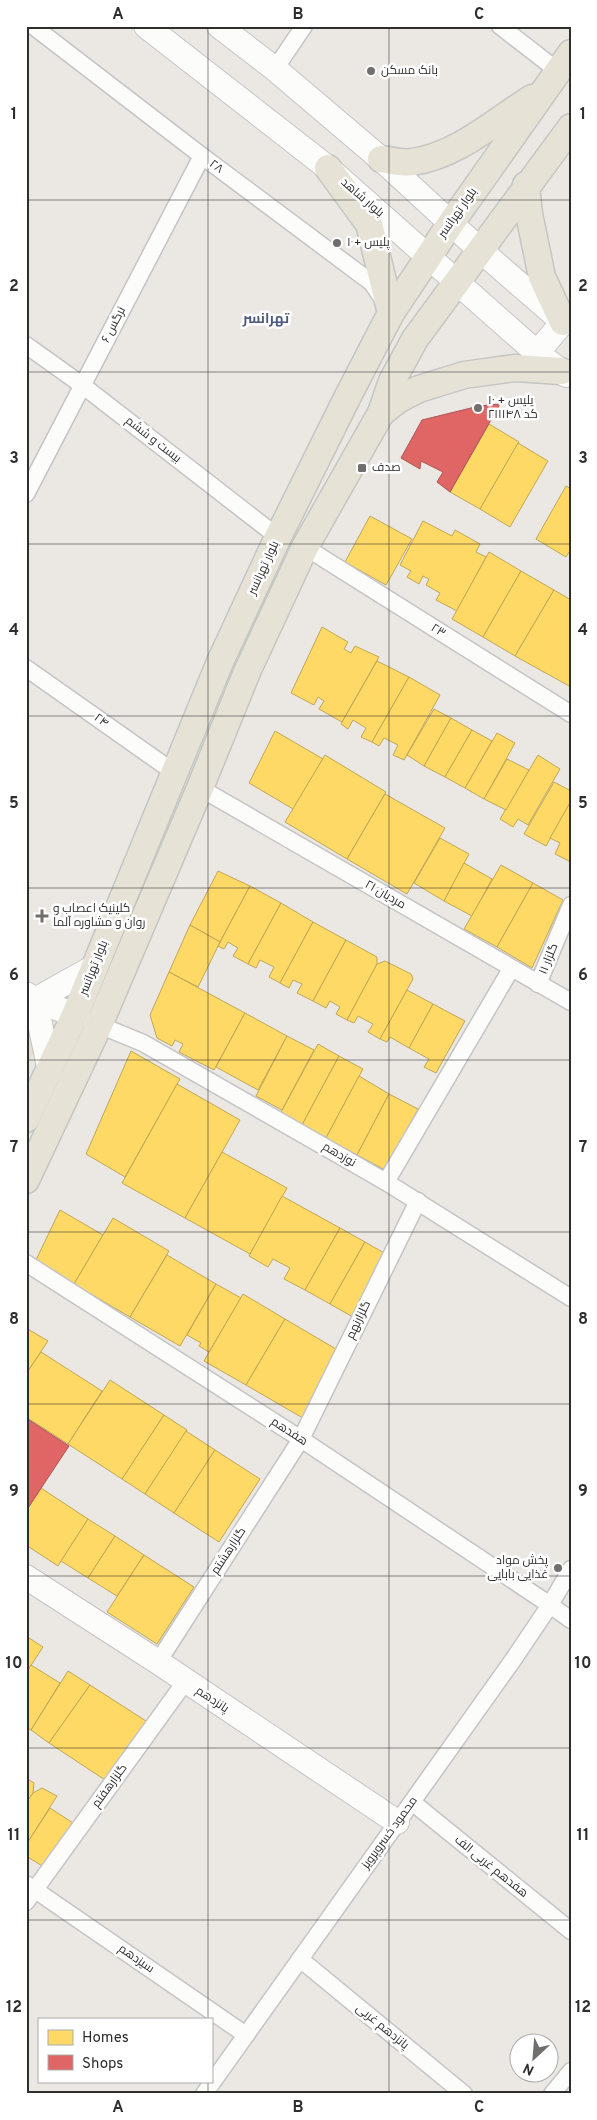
<svg xmlns="http://www.w3.org/2000/svg" width="597" height="2120" font-family="Overpass,Cairo,sans-serif">
	<style>
		.education { fill: #e5dfd3 }
		.homes { fill: #ffd966; stroke: #c0a655 }
		.shops { fill: #e06666; stroke: #ab5555 }
		.lines { fill: none; stroke-linecap: round; stroke-linejoin: round }
		.street-casing { stroke: #c5c4c4; stroke-width: 19 }
		.secondary-casing { stroke: #c5c4c4; stroke-width: 26 }
		.primary-casing { stroke: #c6c5c4; stroke-width: 29 }
		.street { stroke: #fcfcfb; stroke-width: 16 }
		.secondary { stroke: #fcfcfb; stroke-width: 24 }
		.primary { stroke: #e7e2d6; stroke-width: 26 }
		.grid { fill: none; stroke: #2e2e2e; stroke-width: 1; stroke-opacity: 0.55 }
		.poi-dot { fill: #706f6e; stroke: #fff; stroke-width: 2 }
		.labels { text-anchor: middle; dominant-baseline: central; stroke-width: 5; stroke-linejoin: round; paint-order: stroke }
		.poi-label { font-size: 12px; fill: #2e2e2e; stroke: #fff; text-anchor: start }
		.street-label { font-size: 12px; fill: #2e2e2e; stroke: #fff }
		.neighbourhood-label { font-size: 14px; font-weight: bold; fill: #4f597d; stroke: #fff }
		.neatline { fill: none; stroke: #2e2e2e; stroke-width: 2 }
		.grid-label { font-size: 16px; text-anchor: middle; font-weight: bold; fill: #2e2e2e }
	</style>
	<rect width="100%" height="100%" fill="#ebe8e4"/>
	<polygon class="education" points="26,1032 39,1041 26,1069"/>
	<g class="homes">
		<polygon points="489,424 519,442 480,509 450,492"/>
		<polygon points="518,443 548,461 510,527 480,509"/>
		<polygon points="566,486 571,489 571,549 566,557 536,539"/>
		<polygon points="370,516 412,539 386,585 345,562"/>
		<polygon points="423,521 452,536 455,530 480,544 476,552 486,557 457,611 436,600 440,593 426,585 429,579 423,576 419,584 407,577 411,571 400,565"/>
		<polygon points="489,552 521,571 483,637 452,619"/>
		<polygon points="521,571 554,590 515,656 483,637"/>
		<polygon points="554,590 571,600 571,687 515,656"/>
		<polygon points="322,627 348,642 344,649 351,653 355,646 379,657 342,722 319,709 324,701 318,697 314,705 291,693"/>
		<polygon points="377,661 409,677 372,742 361,737 366,728 353,720 348,729 341,724"/>
		<polygon points="409,677 440,695 404,760 393,755 398,745 384,738 379,746 372,742"/>
		<polygon points="434,709 451,718 424,766 407,755"/>
		<polygon points="451,718 472,730 445,777 424,766"/>
		<polygon points="472,730 492,741 465,788 445,777"/>
		<polygon points="275,731 323,759 293,809 249,783"/>
		<polygon points="497,733 515,743 484,799 465,788"/>
		<polygon points="325,755 386,792 347,859 285,822"/>
		<polygon points="538,755 560,769 528,825 518,819 513,827 500,819"/>
		<polygon points="507,759 529,770 506,810 484,799"/>
		<polygon points="554,782 571,791 571,801 546,846 524,834"/>
		<polygon points="385,794 445,828 407,894 347,859"/>
		<polygon points="571,801 571,862 555,854 560,843 550,838"/>
		<polygon points="440,838 469,854 444,901 414,883"/>
		<polygon points="464,863 492,879 472,916 444,901"/>
		<polygon points="501,865 533,883 497,947 464,929"/>
		<polygon points="218,871 250,886 220,942 190,925"/>
		<polygon points="533,883 563,900 532,968 497,947"/>
		<polygon points="250,886 281,903 248,964 233,956 238,948 228,942 224,949 218,946"/>
		<polygon points="281,903 313,922 280,983 269,977 274,967 260,960 256,968 248,964"/>
		<polygon points="313,922 346,940 313,1001 297,993 302,984 293,980 289,988 280,983"/>
		<polygon points="190,925 220,942 198,987 169,972"/>
		<polygon points="346,940 377,957 377,964 347,1020 336,1014 340,1007 330,1001 326,1008 313,1001"/>
		<polygon points="385,961 411,974 413,979 380,1039 368,1032 373,1024 358,1016 354,1023 347,1020 377,964"/>
		<polygon points="169,972 245,1013 214,1070 179,1052 183,1044 175,1040 172,1046 157,1038 150,1015"/>
		<polygon points="407,990 433,1004 409,1048 390,1037 387,1042 380,1039"/>
		<polygon points="433,1004 465,1021 436,1073 424,1067 429,1059 409,1048"/>
		<polygon points="245,1013 287,1036 258,1090 216,1067"/>
		<polygon points="287,1036 314,1050 282,1110 256,1096"/>
		<polygon points="318,1044 339,1056 302,1125 280,1114"/>
		<polygon points="131,1051 180,1079 125,1177 86,1154"/>
		<polygon points="339,1056 363,1069 326,1138 302,1125"/>
		<polygon points="359,1076 389,1094 357,1155 326,1138"/>
		<polygon points="177,1084 240,1120 185,1218 122,1183"/>
		<polygon points="389,1094 418,1109 385,1170 357,1155"/>
		<polygon points="222,1152 287,1188 250,1254 185,1218"/>
		<polygon points="282,1196 340,1228 305,1290 284,1279 290,1268 273,1259 268,1267 249,1256"/>
		<polygon points="60,1210 103,1235 74,1284 35,1262"/>
		<polygon points="113,1218 169,1251 130,1317 74,1284"/>
		<polygon points="340,1228 365,1242 330,1304 305,1290"/>
		<polygon points="365,1242 384,1253 353,1317 330,1304"/>
		<polygon points="167,1255 216,1284 180,1346 130,1317"/>
		<polygon points="216,1284 241,1298 209,1352 199,1346 201,1343 187,1335"/>
		<polygon points="243,1294 285,1319 246,1385 204,1361"/>
		<polygon points="285,1319 341,1352 308,1421 246,1385"/>
		<polygon points="26,1328 48,1341 26,1374"/>
		<polygon points="41,1352 102,1391 68,1444 26,1417 26,1374"/>
		<polygon points="110,1380 164,1415 122,1479 68,1444"/>
		<polygon points="164,1415 187,1430 145,1494 122,1479"/>
		<polygon points="186,1431 215,1450 174,1513 145,1494"/>
		<polygon points="215,1450 260,1479 219,1542 174,1513"/>
		<polygon points="41,1488 88,1519 58,1566 26,1545 26,1511"/>
		<polygon points="88,1519 115,1536 88,1578 61,1561"/>
		<polygon points="115,1536 144,1555 117,1596 88,1578"/>
		<polygon points="144,1555 194,1587 157,1644 107,1612"/>
		<polygon points="26,1636 43,1647 26,1673"/>
		<polygon points="31,1665 60,1683 31,1730 26,1727 26,1673"/>
		<polygon points="68,1671 90,1685 49,1743 31,1730"/>
		<polygon points="90,1685 146,1721 105,1780 49,1743"/>
		<polygon points="26,1778 34,1783 33,1793 26,1803"/>
		<polygon points="42,1788 57,1796 26,1845 26,1803 33,1793"/>
		<polygon points="50,1808 73,1823 44,1867 26,1856 26,1845"/>
	</g>
	<g class="shops">
		<polygon points="500,404 450,492 437,482 443,472 421,461 420,469 401,458 422,420 479,406"/>
		<polygon points="26,1418 69,1446 26,1511"/>
	</g>
	<g class="lines">
		<g class="street-casing">
			<g id="street">
				<polyline points="33,26 202,156 372,283 382,298"/>
				<polyline points="500,26 558,71"/>
				<polyline points="275,69 304,26"/>
				<polyline points="26,345 82,385 278,537"/>
				<polyline points="26,494 202,156"/>
				<polyline points="305,547 571,714"/>
				<polyline points="26,668 175,773"/>
				<polyline points="200,788 571,1002"/>
				<polyline points="538,984 571,905"/>
				<polyline points="92,1022 143,1043 386,1182 571,1298"/>
				<polyline points="386,1182 511,969"/>
				<polyline points="26,1263 301,1439 550,1605 571,1620"/>
				<polyline points="158,1662 301,1439 418,1201"/>
				<polyline points="412,1802 571,1931"/>
				<polyline points="28,1885 246,2035"/>
				<polyline points="26,1902 185,1682"/>
				<polyline points="300,1959 464,2094"/>
				<polyline points="204,2094 513,1660 550,1605 571,1569"/>
				<polyline points="552,2094 571,2071"/>
			</g>
		</g>
		<g class="secondary-casing">
			<g id="secondary">
				<polyline points="146,26 328,168 537,353 566,375"/>
				<polyline points="219,26 275,69 381,159 480,250 563,322"/>
				<polyline points="537,353 563,322"/>
				<polyline points="26,994 35,1000 75,1015"/>
				<polyline points="50,1071 35,1000 94,967"/>
				<polyline points="26,1577 158,1662 397,1822"/>
			</g>
		</g>
		<g class="primary-casing">
			<g id="primary">
				<path d="M381,159C391,160 403,164 412,162C457,156 495,121 532,98"/>
				<polyline points="328,168 369,224 391,313"/>
				<polyline points="526,185 529,214 542,277 563,322"/>
				<polyline points="381,413 399,399 419,389 464,375 515,368 561,371"/>
				<polyline points="26,1119 75,1015 220,662 278,537 346,400 391,313 451,223 571,53"/>
				<polyline points="26,1180 99,1025 200,788 247,672 305,547 381,413 392,381 415,339 571,127"/>
			</g>
		</g>
		<use href="#street" class="street"/>
		<use href="#secondary" class="secondary"/>
		<use href="#primary" class="primary"/>
	</g>
	<path class="grid" d="M208,26V2019M389,26V2094M26,200H571M26,372H571M26,544H571M26,716H571M26,888H571M26,1060H571M26,1232H571M26,1404H571M26,1576H571M26,1748H571M26,1920H571M208,2081V2094"/>
	<g class="poi-dot">
		<circle cx="371" cy="71" r="5"/>
		<circle cx="337" cy="243" r="5"/>
		<circle cx="478" cy="408" r="5"/>
		<rect x="357" y="463" width="10" height="10" rx="2.5"/>
		<path d="M39.5 908.5h5v5h5v5h-5v5h-5v-5h-5v-5h5z"/>
		<circle cx="558" cy="1568" r="5"/>
	</g>
	<g class="labels">
		<g class="poi-label">
			<text x="381" y="71">بانک مسکن</text>
			<text x="347" y="243">پلیس +۱۰</text>
			<text x="488" y="401">پلیس + ۱۰<tspan x="488" dy="14">کد ۲۱۱۱۴۸</tspan></text>
			<text x="372" y="468">صدف</text>
			<text x="53" y="909">کلینیک اعصاب و<tspan x="53" dy="14">روان و مشاوره آلما</tspan></text>
			<text x="548" y="1561" text-anchor="end">پخش مواد<tspan x="548" dy="14">غذایی بابایی</tspan></text>
		</g>
		<g class="street-label">
			<text transform="translate(216 167) rotate(37)">۲۸</text>
			<text transform="translate(362 198) rotate(41)">بلوار شاهد</text>
			<text transform="translate(458 213) rotate(-55)">بلوار تهرانسر</text>
			<text transform="translate(114 325) rotate(-63)">نرگس ۶</text>
			<text transform="translate(153 440) rotate(38)">بیست و ششم</text>
			<text transform="translate(264 568) rotate(-65)">بلوار تهرانسر</text>
			<text transform="translate(438 631) rotate(32)">۲۳</text>
			<text transform="translate(101 721) rotate(35)">۲۴</text>
			<text transform="translate(385 895) rotate(30)">۲۱ مردیان</text>
			<text transform="translate(549 959) rotate(-68)">گلزار ۱۱</text>
			<text transform="translate(94 968) rotate(-68)">بلوار تهرانسر</text>
			<text transform="translate(339 1155) rotate(30)">نوزدهم</text>
			<text transform="translate(359 1320) rotate(-64)">گلزارنهم</text>
			<text transform="translate(289 1432) rotate(33)">هفدهم</text>
			<text transform="translate(229 1551) rotate(-57)">گلزارهشتم</text>
			<text transform="translate(212 1700) rotate(34)">پانزدهم</text>
			<text transform="translate(110 1786) rotate(-54)">گلزارهفتم</text>
			<text transform="translate(390 1833) rotate(-54)">محمود خسروپرویز</text>
			<text transform="translate(491 1867) rotate(39)">هفدهم غربی الف</text>
			<text transform="translate(136 1959) rotate(35)">سیزدهم</text>
			<text transform="translate(382 2027) rotate(39)">پانزدهم غربی</text>
		</g>
		<g class="neighbourhood-label">
			<text x="266" y="319">تهرانسر</text>
		</g>
	</g>
	<rect width="597" height="2120" fill="none" stroke="#ffffff" stroke-width="55"/>
	<rect x="38" y="2018" width="175" height="65" fill="#ffffff" stroke="#ababab"/>
	<rect x="48" y="2030" width="25" height="15" fill="#ffd966" stroke="#ababab"/>
	<text x="82" y="2042" font-size="15" fill="#2e2e2e">Homes</text>
	<rect x="48" y="2055" width="25" height="15" fill="#e06666" stroke="#ababab"/>
	<text x="82" y="2068" font-size="15" fill="#2e2e2e">Shops</text>
	<g transform="translate(534 2058) rotate(206)"><circle r="24" fill="#ffffff" stroke="#ababab"/>
	<path d="M0-4L9 19L0 12L-9 19Z" fill="#706f6e"/>
	<text y="-8" font-size="14" font-weight="bold" text-anchor="middle" fill="#2e2e2e">N</text>
	</g>
	<rect x="28" y="28" width="542" height="2064" class="neatline"/>
	<g class="grid-label">
		<text x="118" y="19">A</text>
		<text x="298" y="19">B</text>
		<text x="479" y="19">C</text>
		<text x="14" y="119">1</text>
		<text x="583" y="119">1</text>
		<text x="14" y="291">2</text>
		<text x="583" y="291">2</text>
		<text x="14" y="463">3</text>
		<text x="583" y="463">3</text>
		<text x="14" y="635">4</text>
		<text x="583" y="635">4</text>
		<text x="14" y="808">5</text>
		<text x="583" y="808">5</text>
		<text x="14" y="980">6</text>
		<text x="583" y="980">6</text>
		<text x="14" y="1152">7</text>
		<text x="583" y="1152">7</text>
		<text x="14" y="1324">8</text>
		<text x="583" y="1324">8</text>
		<text x="14" y="1496">9</text>
		<text x="583" y="1496">9</text>
		<text x="14" y="1668">10</text>
		<text x="583" y="1668">10</text>
		<text x="14" y="1840">11</text>
		<text x="583" y="1840">11</text>
		<text x="14" y="2012">12</text>
		<text x="583" y="2012">12</text>
		<text x="118" y="2112">A</text>
		<text x="298" y="2112">B</text>
		<text x="479" y="2112">C</text>
	</g>
</svg>
